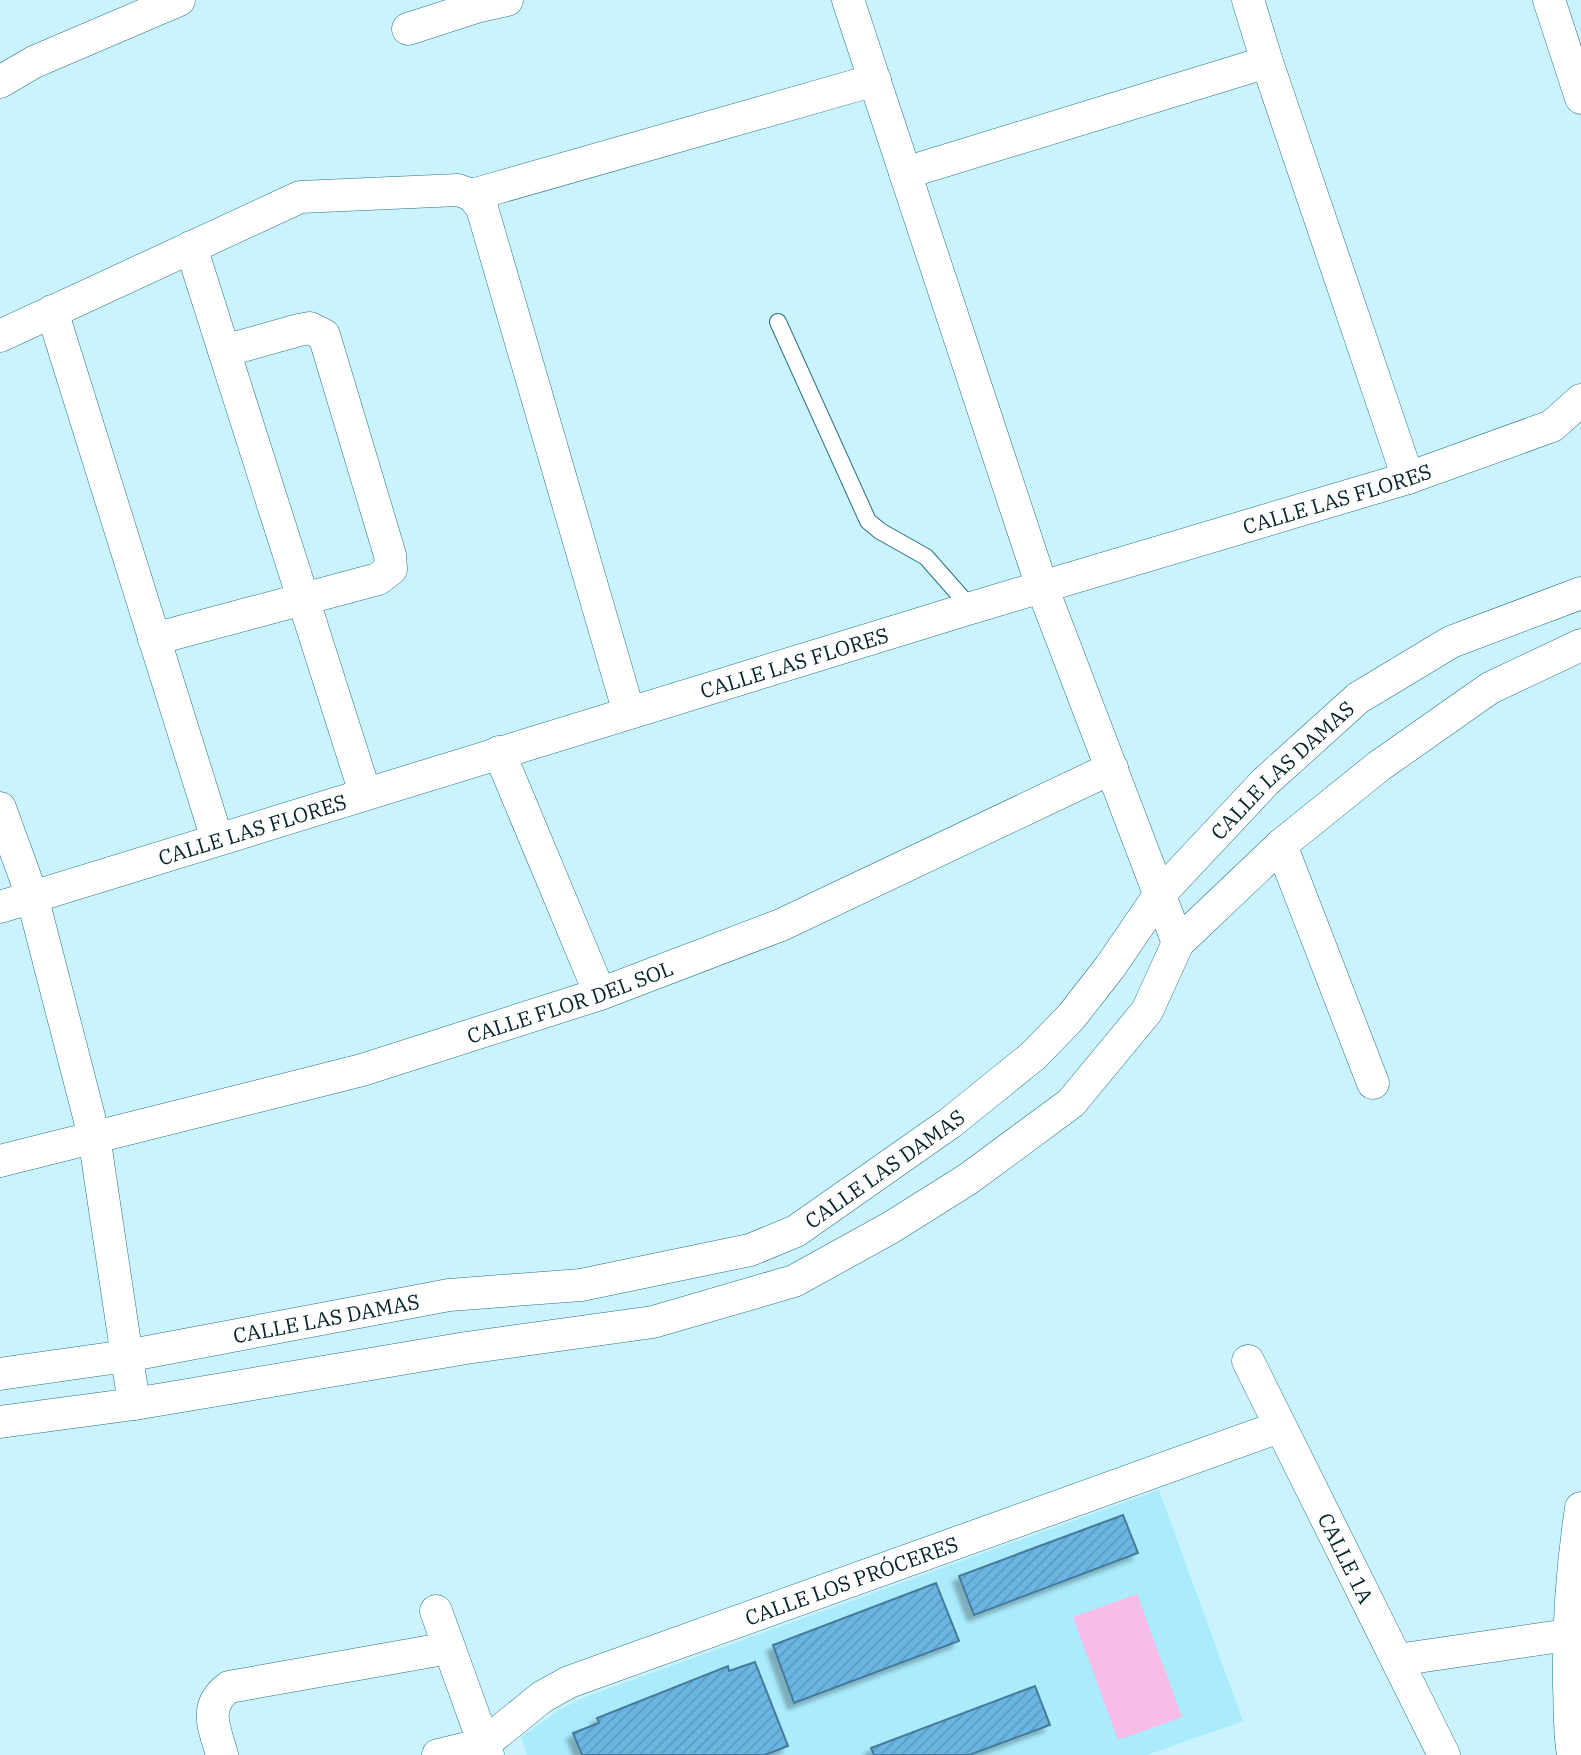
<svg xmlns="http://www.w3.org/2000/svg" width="1581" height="1755" font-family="'IBM Plex Serif',serif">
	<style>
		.built { fill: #aaebfc }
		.pitch { fill: #f7bde7 }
		.building { fill: url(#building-hatch); stroke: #447a9a; stroke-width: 2; filter: url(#shadow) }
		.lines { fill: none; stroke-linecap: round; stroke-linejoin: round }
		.service-casing { stroke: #267182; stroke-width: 18 }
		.minor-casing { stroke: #267182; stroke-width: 33 }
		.service { stroke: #fff; stroke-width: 16 }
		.minor { stroke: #fff; stroke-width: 32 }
		.labels { text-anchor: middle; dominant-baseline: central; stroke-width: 5; stroke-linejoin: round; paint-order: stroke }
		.street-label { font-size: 21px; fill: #032128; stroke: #fff }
	</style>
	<defs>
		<pattern id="building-hatch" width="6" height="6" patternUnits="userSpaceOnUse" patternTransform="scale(1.75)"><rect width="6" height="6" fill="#6bb5e1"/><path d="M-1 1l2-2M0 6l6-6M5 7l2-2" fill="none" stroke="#5b9bc1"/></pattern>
		<filter id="shadow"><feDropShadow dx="-6" dy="6" stdDeviation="2" flood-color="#0004"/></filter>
	</defs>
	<rect width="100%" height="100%" fill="#caf3ff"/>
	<polygon class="built" points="1159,1490 1243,1721 1147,1755 527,1755 521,1737 561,1709 588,1696"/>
	<polygon class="pitch" points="1137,1594 1182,1717 1118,1740 1073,1617"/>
	<g class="building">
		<polygon points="1123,1515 1138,1553 974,1615 959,1576"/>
		<polygon points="936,1583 959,1641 794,1703 773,1645"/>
		<polygon points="755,1662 788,1746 765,1755 582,1755 573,1733 599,1723 597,1718 728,1666 729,1671"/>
		<polygon points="1035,1686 1050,1725 969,1755 874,1755 871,1748"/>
	</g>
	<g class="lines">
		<g class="service-casing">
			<polyline id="service" points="778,322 868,521 880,531 926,557 971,608"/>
		</g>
		<g class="minor-casing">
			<g id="minor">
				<polyline points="848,0 1042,587 1178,943"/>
				<polyline points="1248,0 1267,62 1408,478"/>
				<polyline points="1549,0 1581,98"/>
				<polyline points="408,29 476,7 507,0"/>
				<polyline points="0,82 34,62 179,0"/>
				<polyline points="905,173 1267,62"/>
				<polyline points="472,195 875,80"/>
				<polyline points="191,247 365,793"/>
				<polyline points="52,311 217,839"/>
				<polyline points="0,336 300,197 458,190 472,195 482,208 629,713"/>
				<polyline points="154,639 378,579 391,569 390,555 324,335 310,328 299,330 224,351"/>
				<polyline points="499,752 600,994"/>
				<polyline points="0,808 32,896 94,1136 134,1404"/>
				<polyline points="1281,845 1373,1083"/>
				<path id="s1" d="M0,907L971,608L1408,478L1552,426L1581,400"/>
				<path id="s2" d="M0,1161L362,1070L600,994L781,925L1112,768"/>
				<path id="s3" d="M1248,1361L1444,1755"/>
				<path id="s4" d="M0,1374L126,1356L449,1295L581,1285L750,1250L796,1231L950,1123L1033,1056L1071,1017L1110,967L1160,894L1265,782L1358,698L1451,642L1581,593"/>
				<polyline points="0,1422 134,1404 466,1348 653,1322 794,1281 890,1228 968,1179 1071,1103 1147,1011 1178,943 1281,845 1379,766 1490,688 1581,645"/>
				<polyline points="436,1611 488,1755"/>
				<polyline points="1397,1660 1568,1635"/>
				<path d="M222,1755C215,1728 202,1707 229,1687L449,1648"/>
				<path id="s5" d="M438,1755L484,1744L542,1697L569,1682L1279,1427"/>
				<path d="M1573,1755C1569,1732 1570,1709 1569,1685C1568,1625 1572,1568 1581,1508"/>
			</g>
		</g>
		<use href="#service" class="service"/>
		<use href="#minor" class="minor"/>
	</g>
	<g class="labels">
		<g class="street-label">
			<text stroke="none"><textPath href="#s1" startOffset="1398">CALLE LAS FLORES</textPath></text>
			<text stroke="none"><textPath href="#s1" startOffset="831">CALLE LAS FLORES</textPath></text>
			<text stroke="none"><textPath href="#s4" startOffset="1486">CALLE LAS DAMAS</textPath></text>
			<text stroke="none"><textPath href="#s1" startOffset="264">CALLE LAS FLORES</textPath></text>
			<text stroke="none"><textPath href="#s2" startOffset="592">CALLE FLOR DEL SOL</textPath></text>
			<text stroke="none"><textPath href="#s4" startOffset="919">CALLE LAS DAMAS</textPath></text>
			<text stroke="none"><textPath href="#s4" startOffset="331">CALLE LAS DAMAS</textPath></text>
			<text stroke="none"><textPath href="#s3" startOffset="220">CALLE 1A</textPath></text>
			<text stroke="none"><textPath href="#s5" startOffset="453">CALLE LOS PRÓCERES</textPath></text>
		</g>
	</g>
</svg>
